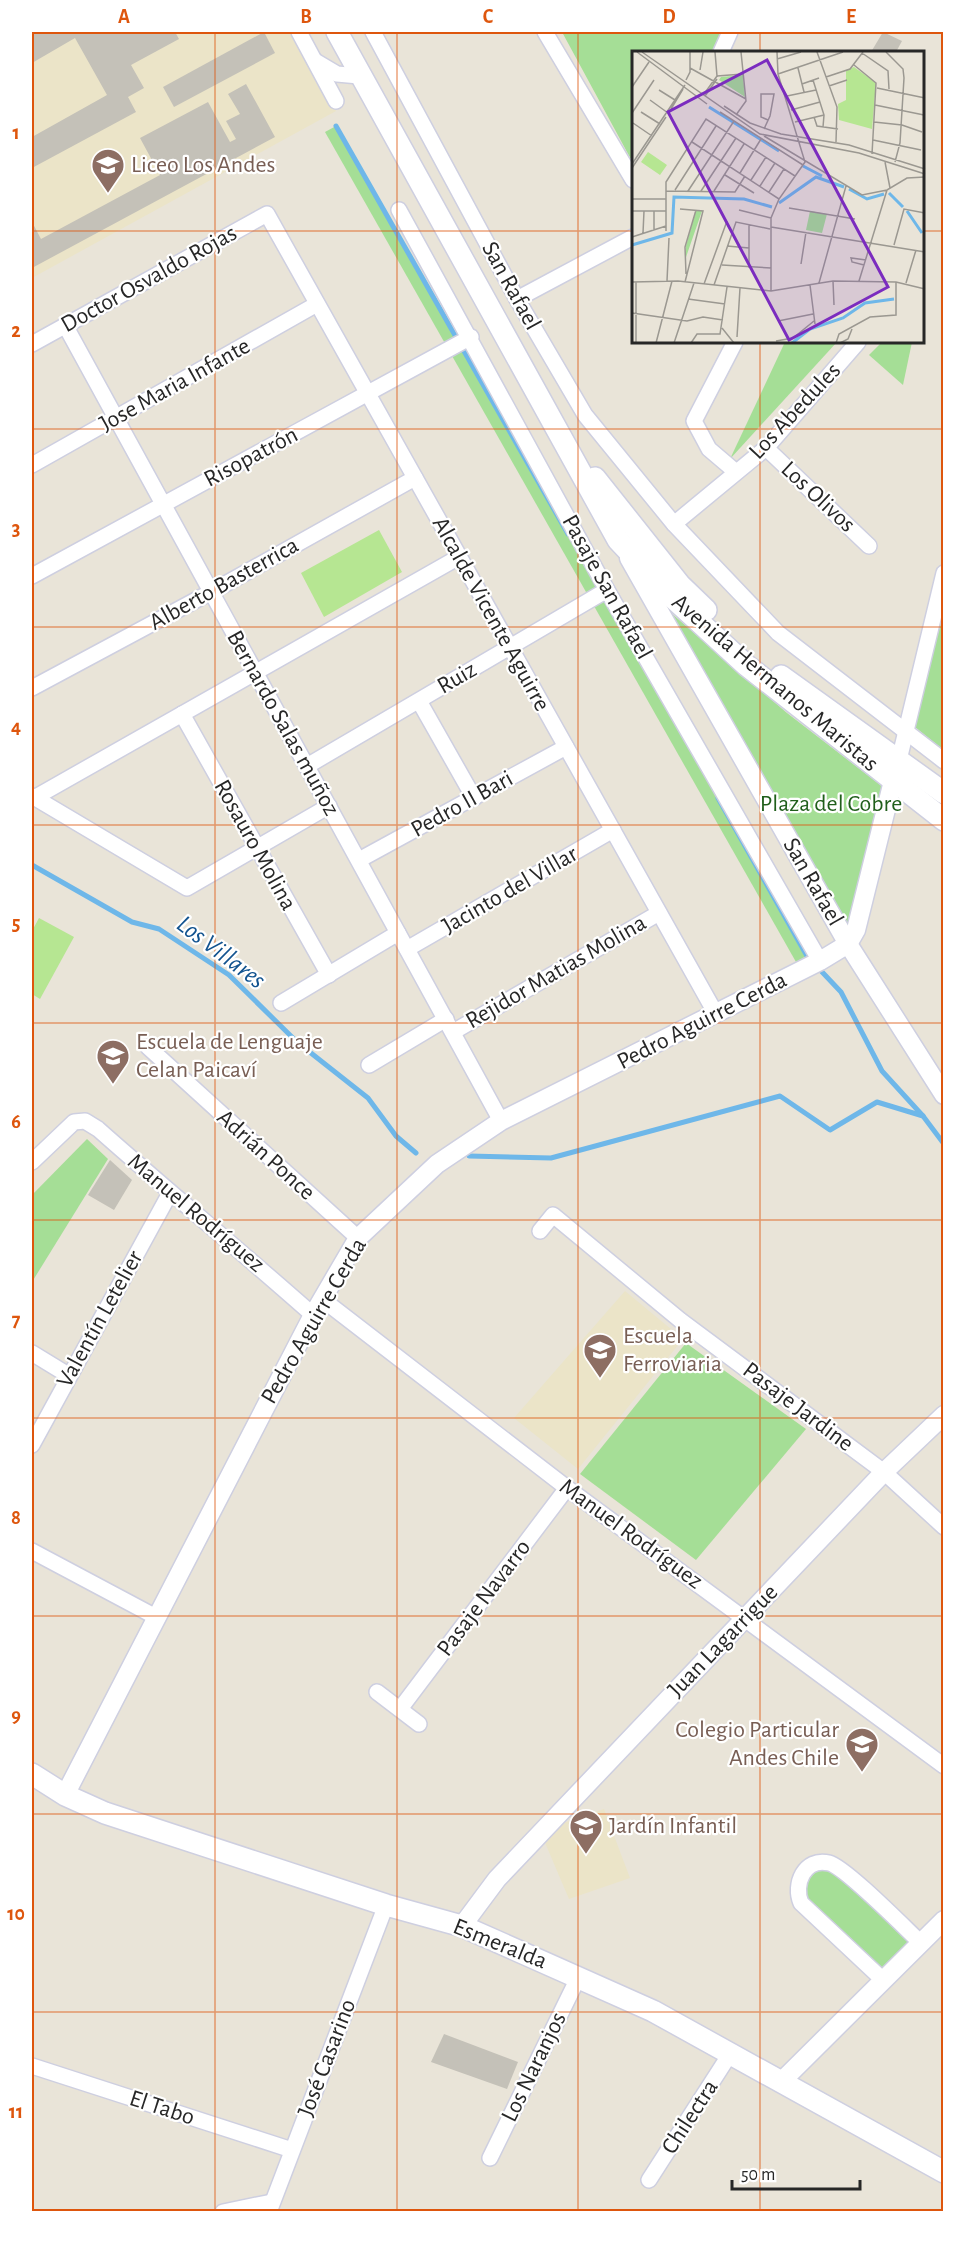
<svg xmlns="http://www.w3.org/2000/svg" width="975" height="2243" font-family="'Alegreya Sans',sans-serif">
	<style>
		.education { fill: #ebe4c8 }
		.green { fill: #a5de96 }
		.pitch { fill: #b6e692 }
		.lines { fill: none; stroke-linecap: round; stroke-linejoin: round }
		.stream { stroke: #6eb7e9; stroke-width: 5 }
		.building { fill: #c4c1b8 }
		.minor-casing { stroke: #cecfe0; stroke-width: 18 }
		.tertiary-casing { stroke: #cecfe0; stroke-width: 21 }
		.secondary-casing { stroke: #cecfe0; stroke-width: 24 }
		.minor { stroke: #fff; stroke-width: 15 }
		.tertiary { stroke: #fff; stroke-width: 18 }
		.secondary { stroke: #fff; stroke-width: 21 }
		.grid { fill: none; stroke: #de560d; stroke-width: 1.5; stroke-opacity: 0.55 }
		.labels { text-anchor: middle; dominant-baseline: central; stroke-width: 4.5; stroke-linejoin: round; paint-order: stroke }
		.education-label { font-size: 24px; fill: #785e54; stroke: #fff; text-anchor: start }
		.street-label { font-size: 24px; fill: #272727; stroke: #fff }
		.park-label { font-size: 24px; fill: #205f1b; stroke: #fff }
		.water-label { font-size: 26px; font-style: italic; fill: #12538f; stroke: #fff }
		.inset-river { fill: none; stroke: #6eb7e9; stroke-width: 3 }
		.inset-road { fill: none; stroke: #9b9891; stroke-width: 1.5 }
		.view { fill: #7b2cbf; fill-opacity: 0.15; stroke: #7b2cbf; stroke-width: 3 }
		.inset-edge { fill: none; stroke: #272727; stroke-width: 3 }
		.neatline { fill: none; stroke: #de560d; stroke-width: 2 }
		.grid-label { font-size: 20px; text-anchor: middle; font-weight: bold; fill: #de560d }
	</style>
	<rect width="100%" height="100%" fill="#e9e4d8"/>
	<g class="education">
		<polygon points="32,32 290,32 336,111 32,278"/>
		<polygon points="625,1291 683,1339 578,1469 514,1418"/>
		<polygon points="604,1809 630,1878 569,1899 540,1831"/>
	</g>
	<g class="green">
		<polygon points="562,32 721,32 713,52 633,52 633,163"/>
		<polygon points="336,126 807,956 796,962 325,132"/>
		<polygon points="785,342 837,342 730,459"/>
		<polygon points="882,342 912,342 903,385 869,355"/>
		<polygon points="663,606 787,713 883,787 850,927"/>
		<polygon points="941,610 943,610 941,748 915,727"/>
		<polygon points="87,1139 108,1159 32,1282 32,1195"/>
		<polygon points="686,1343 806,1429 696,1560 580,1474"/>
		<polygon points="818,1866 836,1872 916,1943 882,1973 811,1909 802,1882"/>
	</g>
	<g class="pitch">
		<polygon points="379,530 402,572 324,617 301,573"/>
		<polygon points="39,918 74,937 40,999 32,994 32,931"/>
	</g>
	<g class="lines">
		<g class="stream">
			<polyline points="336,126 568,534"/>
			<polyline points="718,798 807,956 841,992 882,1071 923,1116"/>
			<polyline points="32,865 132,922 159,929 229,975 297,1042 368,1098 396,1136 416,1153"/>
			<polyline points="469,1156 551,1158 780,1096 830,1130 877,1102 923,1116 944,1144"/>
		</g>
	</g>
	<g class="building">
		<polygon points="35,32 175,32 179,39 131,65 144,88 128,97 136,112 32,168 32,137 107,95 75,38 32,63 32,33"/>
		<polygon points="264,32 275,53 174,107 163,87"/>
		<polygon points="883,32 902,41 896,52 871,52"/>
		<polygon points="246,84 275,137 32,268 32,222 41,239 160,175 140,138 208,102 230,142 236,139 226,121 240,114 228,94"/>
		<polygon points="110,1160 132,1180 114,1210 88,1195"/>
		<polygon points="444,2034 518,2062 507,2089 431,2062"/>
	</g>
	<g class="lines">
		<g class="minor-casing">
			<g id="minor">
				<polyline points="299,32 336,101"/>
				<polyline points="373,32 517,299 585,415 674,524 778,633 944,761"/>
				<polyline points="545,32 633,180"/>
				<polyline points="721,52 730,32"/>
				<polyline points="315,61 337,74 359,76"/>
				<polyline points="399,210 607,590 820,961"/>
				<polyline points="517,299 633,237"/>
				<polyline points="65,325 501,1121"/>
				<polyline points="735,342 694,421 709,449 736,472"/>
				<polyline points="32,344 267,214 716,1014"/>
				<polyline points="766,448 869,546"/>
				<polyline points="32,465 317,304"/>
				<polyline points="674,524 766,448 858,342"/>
				<polyline points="32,576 471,337"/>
				<polyline points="32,688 211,592 415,478"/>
				<polyline points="419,701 474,798"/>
				<polyline points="182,714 329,975"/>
				<polyline points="899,760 944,573"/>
				<polyline points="307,766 607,590"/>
				<polyline points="32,796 187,888 329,806"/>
				<polyline points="34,798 459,557"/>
				<polyline points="359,860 566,747"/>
				<polyline points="407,949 613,830"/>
				<polyline points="281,1003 398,933"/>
				<polyline points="453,1032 659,913"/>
				<polyline points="148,1047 358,1238"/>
				<polyline points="369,1065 446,1019"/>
				<path d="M32,1162L74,1122L85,1121L98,1129C169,1192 242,1252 313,1315"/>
				<polyline points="540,1231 553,1215 680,1320 884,1472 944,1527"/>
				<polyline points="322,1299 567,1488 944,1766"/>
				<polyline points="32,1353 68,1375"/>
				<polyline points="32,1445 170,1193"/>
				<polyline points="32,1551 156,1617"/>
				<polyline points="377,1692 419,1724"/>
				<polyline points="400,1709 567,1488"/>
				<path d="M882,1979L801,1903C793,1885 804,1857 829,1863C845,1867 905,1928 921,1943"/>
				<polyline points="32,2066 292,2150"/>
				<polyline points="490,2158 579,1976"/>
				<polyline points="649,2180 730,2054"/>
				<polyline points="223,2212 272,2202"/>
				<polyline points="269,2212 386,1905"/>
			</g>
		</g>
		<g class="tertiary-casing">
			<g id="tertiary">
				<polyline points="629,558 848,944 944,1095"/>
				<polyline points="65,1795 313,1315 358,1238 437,1164 501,1121 820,961 848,944 856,930 896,769"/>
				<polyline points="462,1926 497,1879 884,1472 944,1415"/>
				<polyline points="781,2082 944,1920"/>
			</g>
		</g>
		<g class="secondary-casing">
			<g id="secondary">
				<polyline points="337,32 618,540 672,597 746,665 944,820"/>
				<polyline points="595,478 680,585 706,610"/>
				<polyline points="781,676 944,793"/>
				<polyline points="32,1774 65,1795 105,1813 386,1905 462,1926 653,2011 944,2172"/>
			</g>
		</g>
		<use href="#minor" class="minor"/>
		<use href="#tertiary" class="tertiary"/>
		<use href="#secondary" class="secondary"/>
	</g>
	<path class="grid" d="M215,32V2212M397,32V2212M578,32V2212M760,32V52M32,231H633M922,231H944M760,342V2212M32,429H944M32,627H944M32,825H944M32,1023H944M32,1220H944M32,1418H944M32,1616H944M32,1814H944M32,2012H944"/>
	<defs>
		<g id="school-pin" transform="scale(1.725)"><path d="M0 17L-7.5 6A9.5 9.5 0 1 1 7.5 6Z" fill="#8d6e63" stroke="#fff"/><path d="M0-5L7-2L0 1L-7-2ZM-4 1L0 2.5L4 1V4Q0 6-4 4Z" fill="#fff"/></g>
	</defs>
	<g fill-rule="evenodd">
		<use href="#school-pin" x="108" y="165"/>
		<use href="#school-pin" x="113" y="1056"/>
		<use href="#school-pin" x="600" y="1350"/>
		<use href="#school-pin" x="862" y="1744"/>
		<use href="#school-pin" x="586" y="1826"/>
	</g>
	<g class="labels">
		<g class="education-label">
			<text x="131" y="165">Liceo Los Andes</text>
			<text x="136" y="1042">Escuela de Lenguaje<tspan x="136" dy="28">Celan Paicaví</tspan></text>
			<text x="623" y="1336">Escuela<tspan x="623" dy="28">Ferroviaria</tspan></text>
			<text x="839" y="1730" text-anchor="end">Colegio Particular<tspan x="839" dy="28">Andes Chile</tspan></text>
			<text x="609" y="1826">Jardín Infantil</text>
		</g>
		<g class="street-label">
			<text transform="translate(149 279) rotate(-29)">Doctor Osvaldo Rojas</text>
			<text transform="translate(511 286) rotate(61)">San Rafael</text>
			<text transform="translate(175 385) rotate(-29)">Jose Maria Infante</text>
			<text transform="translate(795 411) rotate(-47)">Los Abedules</text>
			<text transform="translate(251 457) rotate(-28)">Risopatrón</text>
			<text transform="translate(818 497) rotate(43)">Los Olivos</text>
			<text transform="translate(224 584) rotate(-29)">Alberto Basterrica</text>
			<text transform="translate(607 587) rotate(61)">Pasaje San Rafael</text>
			<text transform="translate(491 614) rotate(61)">Alcalde Vicente Aguirre</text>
			<text transform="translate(457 678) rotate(-30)">Ruiz</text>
			<text transform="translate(775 683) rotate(40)">Avenida Hermanos Maristas</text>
			<text transform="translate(283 723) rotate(61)">Bernardo Salas muñoz</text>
			<text transform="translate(462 804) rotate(-29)">Pedro II Bari</text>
			<text transform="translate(255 845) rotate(61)">Rosauro Molina</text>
			<text transform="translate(813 882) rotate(60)">San Rafael</text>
			<text transform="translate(510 890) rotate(-30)">Jacinto del Villar</text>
			<text transform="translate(556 972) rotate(-30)">Rejidor Matias Molina</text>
			<text transform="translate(702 1021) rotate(-27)">Pedro Aguirre Cerda</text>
			<text transform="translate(266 1155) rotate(42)">Adrián Ponce</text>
			<text transform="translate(196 1213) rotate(40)">Manuel Rodríguez</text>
			<text transform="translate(100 1319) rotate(-61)">Valentín Letelier</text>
			<text transform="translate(314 1321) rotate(-60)">Pedro Aguirre Cerda</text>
			<text transform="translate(798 1407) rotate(37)">Pasaje Jardine</text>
			<text transform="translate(631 1534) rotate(36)">Manuel Rodríguez</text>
			<text transform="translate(484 1598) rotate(-53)">Pasaje Navarro</text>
			<text transform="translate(723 1641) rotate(-46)">Juan Lagarrigue</text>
			<text transform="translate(500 1944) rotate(22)">Esmeralda</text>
			<text transform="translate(327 2058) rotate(-69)">José Casarino</text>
			<text transform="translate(534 2067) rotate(-64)">Los Naranjos</text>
			<text transform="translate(162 2108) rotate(18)">El Tabo</text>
			<text transform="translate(690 2117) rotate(-57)">Chilectra</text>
		</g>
		<g class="park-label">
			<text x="831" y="804">Plaza del Cobre</text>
		</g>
		<g class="water-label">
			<text transform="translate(221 952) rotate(37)">Los Villares</text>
		</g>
	</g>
	<g transform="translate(632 51)">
		<rect width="292" height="292" fill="#e9e4d8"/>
		<path d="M111,24L113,46L87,29L89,26ZM64,159L70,160L53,209L54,195ZM178,160L195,163L190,182L174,179Z" fill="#a5de96"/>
		<path d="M222,16L244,32L240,78L207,69L206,53L214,49V19ZM16,101L35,114L28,124L9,111Z" fill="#b6e692"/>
		<path class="inset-river" d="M77,56L147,100M171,115L190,125M217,138L235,148L252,143M257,142L271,156M147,152L184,126L212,136M275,160L290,182M0,194L40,182L42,146L112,148L140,156M160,292L178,278L211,267L233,252L262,248"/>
		<path class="inset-road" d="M5,1L75,53M10,1L128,83L227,102L293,123M83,1L85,25M185,1L205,56L204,91M254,1L271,18L272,27L268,92L263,111M230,2L256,20L257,38M145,8L169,1M222,14L244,32L240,103M58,17L114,48M166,17L172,41M68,19L71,1M146,23L211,1M85,25L111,23M194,26L218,18L231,1M54,29L58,21V1M181,29L192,64L191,76M170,33L187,27M197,35L215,29M0,36L17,11M245,37L293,47M27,39L43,49M72,43L85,25M73,45L85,28M155,45L184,39M18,49L36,62M243,54L292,64M92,55L118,72L149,83L217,94L293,118M39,58L51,38M159,59L188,51M9,61L28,73M88,61L171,114M0,62L22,29M104,64L114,50L109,1M182,66L185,75L206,78M163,71L192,64M242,71L270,74L290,81M1,72L20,85M132,78L138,65L142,43H129V66L136,69M132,85L230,144L255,139L275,127L293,126M241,89L289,99M60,91L147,148M253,111L258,137M0,113L53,34M0,117L34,66M108,122L129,88M93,124L122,142M119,129L134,106M128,135L143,112M43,139L84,75M34,140L103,141L113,125M56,140L102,70M69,140L104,87M82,140L112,93M137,141L152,118M0,148H34M157,157L223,168M48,158L71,160L53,231M107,159L139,167M0,160H34M139,176L293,201M22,179V160M34,180V131L74,68L163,125M11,182L12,160M0,186L34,175M262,194L272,158L293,162M95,195L117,197M169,213L174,181M90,214L139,217M232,214L220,211L219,207L234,209M117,217V174M54,223L53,196L64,159M35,230L37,187M201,230L202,254M227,230L255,139M0,231L46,230L139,240L201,230L264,231L293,238M187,232L214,135M274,232L284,199M72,233L95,170M82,234L104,171L138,178M178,234L183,273M139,240V167L147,148L173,111L146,23L145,1M56,248L93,253M0,262L55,270L71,266L91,269M146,270L181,263M90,277L102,292M105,286L108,237M144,290L161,287L182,270M4,292V231M24,292L40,230M42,292L62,232M59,292L65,283H88L95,236M204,292L207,283L238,266L264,264V231M208,292L216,288L220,278"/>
		<path class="view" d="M135,9L256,236L157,289L36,61Z"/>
		<rect width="292" height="292" class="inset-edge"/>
	</g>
	<rect width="975" height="2243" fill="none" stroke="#ffffff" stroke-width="66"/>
	<path d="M732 2180v9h128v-9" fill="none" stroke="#272727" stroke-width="3"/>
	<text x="741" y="2180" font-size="18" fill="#272727" stroke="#ffffff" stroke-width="4.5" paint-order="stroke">50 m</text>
	<rect x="33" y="33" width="909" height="2177" class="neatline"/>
	<g class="grid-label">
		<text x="124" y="23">A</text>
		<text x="306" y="23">B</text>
		<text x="488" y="23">C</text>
		<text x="669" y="23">D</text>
		<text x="851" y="23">E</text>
		<text x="16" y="139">1</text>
		<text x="16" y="337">2</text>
		<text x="16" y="535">3</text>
		<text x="16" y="733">4</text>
		<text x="16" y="930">5</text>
		<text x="16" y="1128">6</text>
		<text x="16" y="1326">7</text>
		<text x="16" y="1524">8</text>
		<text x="16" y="1722">9</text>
		<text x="16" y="1920">10</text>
		<text x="16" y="2118">11</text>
	</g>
</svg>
